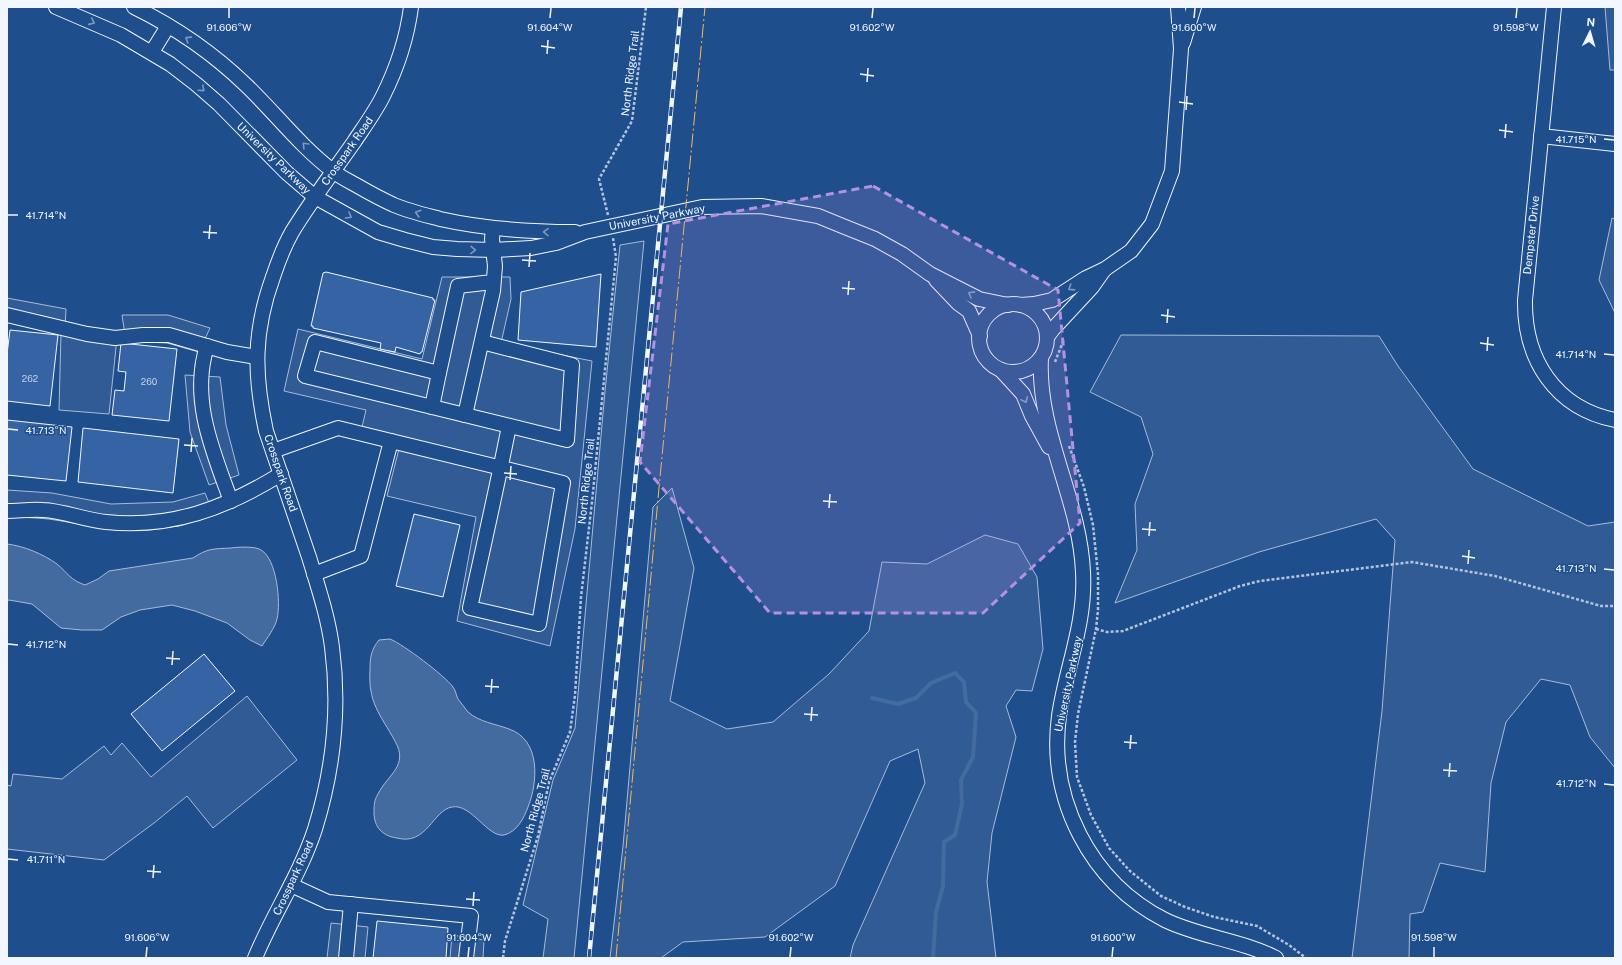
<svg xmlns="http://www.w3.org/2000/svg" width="1622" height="965" font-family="'Public Sans',sans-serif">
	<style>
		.built { fill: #305b95; stroke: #a8bbd7 }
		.water { fill: #446ba0; stroke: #a8bbd7 }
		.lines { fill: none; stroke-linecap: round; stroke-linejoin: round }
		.stream { stroke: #446ba0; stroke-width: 4 }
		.building { fill: #3563a3; stroke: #f2f6ff }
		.minor-casing { stroke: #f2f6ff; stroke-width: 16 }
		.path { stroke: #b3c4dc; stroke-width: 2.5; stroke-dasharray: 3 2; stroke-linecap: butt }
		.minor { stroke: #1f4e8c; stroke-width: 14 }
		.rail-casing { stroke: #f2f6ff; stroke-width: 4.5 }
		.rail { stroke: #1f4e8c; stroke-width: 3; stroke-dasharray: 9; stroke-linecap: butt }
		.power { stroke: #ffb74d; stroke-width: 1; stroke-dasharray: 14 3 2 3; stroke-linecap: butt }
		.oneway { stroke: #7e9ac0 }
		.marked { fill: #b691df; fill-opacity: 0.2; stroke: #b691df; stroke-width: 3; stroke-dasharray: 8 5; stroke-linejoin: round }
		.ticks { fill: none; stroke: #f2f6ff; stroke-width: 1.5 }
		.labels { text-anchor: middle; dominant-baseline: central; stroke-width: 3; stroke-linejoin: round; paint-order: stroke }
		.number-label { font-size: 9px; fill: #c3d1e8 }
		.street-label { font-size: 11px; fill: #f2f6ff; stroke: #1f4e8c }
		.ticks-label { font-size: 10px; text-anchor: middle; fill: #f2f6ff; stroke: #1f4e8c; stroke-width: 3; stroke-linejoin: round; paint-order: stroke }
	</style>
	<rect width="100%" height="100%" fill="#1f4e8c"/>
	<g class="built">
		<polygon points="1605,7 1615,7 1615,70 1610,70"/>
		<polygon points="1612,218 1615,219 1615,313 1599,280"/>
		<polygon points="644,241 574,958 543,958 548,919 523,905 553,780 575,728 605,391 620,245"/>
		<polygon points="442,277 510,277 511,299 501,343 592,361 575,529 550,646 457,621 476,517 387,496 402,437 362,427 366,410 284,391 298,329 422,359"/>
		<polygon points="7,298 66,309 65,328 117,338 109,414 59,410 61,332 7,321"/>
		<polygon points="122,315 168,315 210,328 199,352 167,343 126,341"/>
		<polygon points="1121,335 1379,336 1398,366 1473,469 1588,526 1615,522 1615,768 1590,737 1570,685 1541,679 1506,722 1491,783 1485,872 1440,863 1423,912 1410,914 1409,958 1352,958 1382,711 1395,540 1376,519 1259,552 1115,603 1137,550 1135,504 1153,454 1141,417 1090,392"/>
		<polygon points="185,375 220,377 226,425 239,475 209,485 190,432"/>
		<polygon points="672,488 694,568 670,701 727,729 773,722 829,674 869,631 882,562 927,564 985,535 1018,544 1037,577 1043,649 1032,691 1016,690 1006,706 1016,737 992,833 987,882 996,958 850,958 853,945 925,783 918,749 890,761 835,886 765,937 683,942 661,958 610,958 623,846 653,507"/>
		<polygon points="7,490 52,493 111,504 173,502 205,493 214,515 179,526 140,530 104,528 49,519 7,516"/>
		<polygon points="247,696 297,760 213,828 187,796 154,823 104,860 7,849 7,785 11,786 13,774 62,779 104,746 111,755 122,743 151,777"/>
		<polygon points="331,923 368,927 365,958 327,958"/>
		<polygon points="452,935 484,940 483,958 450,958"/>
	</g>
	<g class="water">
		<path d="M7,544C24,546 43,554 57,564C68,573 70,580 85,585L98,579L109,571L193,558C208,548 213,549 231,548C237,547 256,546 261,550C277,559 281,603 277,619C275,628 267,638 262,646L250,640L227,623L195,611L172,605L140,610L121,617L102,630H82L61,628L32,604L9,600L7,601Z"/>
		<path d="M390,639C404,645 444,675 453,687C456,691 456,695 458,699C461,703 465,708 468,712C479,722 496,724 509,729C541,740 538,782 528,807C524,818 517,832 504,835C488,838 471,803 452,807C433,810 427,846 397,838C390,837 385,835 380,830C376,826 374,819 374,813C374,806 374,800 378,794C388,774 409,766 395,741C380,714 368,703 370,670C370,657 371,650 379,640Z"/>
	</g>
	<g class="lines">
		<polyline class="stream" points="872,698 898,704 916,698 931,683 955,673 964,682 966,702 976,713 973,757 961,780 962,804 955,835 944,842 943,886 936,912 933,958"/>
	</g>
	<g class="building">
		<polygon points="326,272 433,298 433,300 435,300 422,352 421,352 420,354 396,347 395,352 380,349 381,343 313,328 313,326 311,326 323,273"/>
		<polygon points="601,274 596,347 518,340 521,292"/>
		<polygon points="10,330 58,335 50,406 7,401 7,354"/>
		<polygon points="121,343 177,349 169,421 112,415 115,390 124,391 126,372 118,371"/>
		<polygon points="7,420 72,427 66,481 7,475"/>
		<polygon points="83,428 179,439 173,493 78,482"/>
		<polygon points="414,514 460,525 443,597 396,586"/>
		<polygon points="204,654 235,691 162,751 131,714"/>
		<polygon points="377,921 448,928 446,958 373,958"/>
	</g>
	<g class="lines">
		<g class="minor-casing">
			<g id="minor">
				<polyline points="56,7 121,35 170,64 196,84 219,104 287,173 315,197 378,232 405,240 433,247 457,249 494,250 531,248 556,243 585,232 702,207 761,206 818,216 845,227 875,239 902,254 930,274 979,299 1008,305"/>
				<path d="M134,7C175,27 214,54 247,86C276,114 301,147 333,171C340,177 349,181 356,185C368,192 381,199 394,205C408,211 425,215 440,219C485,229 529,232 575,232"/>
				<path d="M1554,7L1525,300C1524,359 1555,408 1615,420"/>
				<polyline points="1183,43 1194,7"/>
				<polyline points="152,52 168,26"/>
				<polyline points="1541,136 1615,144"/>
				<polyline points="936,280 958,303 969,311 980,336"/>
				<polyline points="492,282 458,286 439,373 315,342 305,376 465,415 493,291 495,266 492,239 493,228"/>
				<circle cx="1013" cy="338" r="34"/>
				<polyline points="1021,305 1034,304 1052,300 1086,278 1105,269 1131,251 1152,224 1172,171 1181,49 1178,7"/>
				<polyline points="7,315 87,334 115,338 143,335 169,335 227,352 257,357"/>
				<polyline points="1047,337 1053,329 1092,287 1104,270"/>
				<path d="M207,346C190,399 213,452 231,501"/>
				<path d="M1041,358C1037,432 1080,499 1083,572C1086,624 1066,667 1059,716C1048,799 1090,882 1165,920C1200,937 1241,940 1276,958"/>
				<polyline points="1001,370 1023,394 1032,416 1049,447"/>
				<polyline points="432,407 439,373"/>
				<polyline points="465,415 567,440 572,365 482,342"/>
				<polyline points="273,451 338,428 391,441"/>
				<path d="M7,511C19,511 31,509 43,510C64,511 85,520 106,522C171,529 226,508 281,474"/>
				<path d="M314,574L361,556L391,441L563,483L539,624L470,608C483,548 497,487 509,426"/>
				<polyline points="291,885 328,902 471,916 466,958"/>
				<path d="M255,958C273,914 300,875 315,829C333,771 340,708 332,647C328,616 318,587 309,557C295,515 280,473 266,431C254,375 253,332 273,277C278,262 284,246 292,232C311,201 333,172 354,142C364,127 375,112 383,96C397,68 407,38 411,7"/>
				<polyline points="346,958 351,904"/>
			</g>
		</g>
		<g class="path">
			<polyline points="608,215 599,179 632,121 646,7"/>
			<polyline points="1055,362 1064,339"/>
			<polyline points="1069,446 1084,487 1093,525 1098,574 1098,610 1096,629 1078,714 1075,742 1077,777 1091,815 1109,848 1130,871 1161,896 1185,907 1214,917 1257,926 1289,945 1306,958"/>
			<polyline points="1096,629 1107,632 1123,631 1240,586 1260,581 1412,562 1495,576 1601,606 1615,606"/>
			<polyline points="503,958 505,941 538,836 549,782 570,732 575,695 581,597 592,502 616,257 613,238"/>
		</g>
		<use href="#minor" class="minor"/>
		<g class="rail-casing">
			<polyline id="rail" points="589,958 681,7"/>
		</g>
		<use href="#rail" class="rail"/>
		<polyline class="power" points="616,958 659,488 705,7"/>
	</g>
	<defs><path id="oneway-chevron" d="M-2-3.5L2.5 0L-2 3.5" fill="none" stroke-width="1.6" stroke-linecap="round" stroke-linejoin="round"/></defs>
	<g class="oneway">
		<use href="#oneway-chevron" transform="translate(92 22) rotate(24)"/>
		<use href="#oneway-chevron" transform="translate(188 39) rotate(-147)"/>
		<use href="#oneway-chevron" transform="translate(202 89) rotate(42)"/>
		<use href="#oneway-chevron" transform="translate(305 145) rotate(-135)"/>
		<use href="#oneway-chevron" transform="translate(418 213) rotate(-163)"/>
		<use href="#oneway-chevron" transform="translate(349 216) rotate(30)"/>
		<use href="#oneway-chevron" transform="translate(546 232) rotate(-179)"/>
		<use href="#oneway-chevron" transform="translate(473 250) rotate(1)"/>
		<use href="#oneway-chevron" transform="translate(1071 288) rotate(147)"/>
		<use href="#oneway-chevron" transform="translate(971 294) rotate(-151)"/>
		<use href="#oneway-chevron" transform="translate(1025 400) rotate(65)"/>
	</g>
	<path class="marked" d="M873,186L1058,290L1080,523L983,613H770L640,462L668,224Z"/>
	<path class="ticks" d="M229,18V8M550,18L551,8M872,18L873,8M1194,18L1195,8M1516,18L1517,8M541,46L555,48M547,54L548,40M860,74L874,76M867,82L868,68M1179,102L1193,104M1186,110L1187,96M1499,130L1513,132M1505,138L1506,124M1604,139L1614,140M8,215H18M203,232L217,233M209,239L210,225M522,260L536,261M529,267L530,253M842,288L855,289M848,295L849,281M1161,315L1175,317M1167,323L1168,309M1480,343L1494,345M1487,351L1488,337M1604,354L1614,355M8,429L18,430M184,445L198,446M191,452L192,438M504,473L517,474M510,480L511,466M823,501L837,502M829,508L830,494M1142,529L1156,530M1149,536L1150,522M1462,556L1475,558M1468,564L1469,550M1604,569L1614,570M8,644L18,645M166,658L180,659M172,665L173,651M485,686L499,687M491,693L492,679M804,714L818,715M811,721L812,707M1124,742L1137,743M1130,749L1131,735M1443,770L1457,771M1449,777L1450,763M1604,784L1614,785M8,859L18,860M147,871L161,872M153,878L154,865M466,899L480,900M473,906L474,892M146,957L147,947M468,957L469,947M790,957L791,947M1112,957L1113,947M1434,957V947"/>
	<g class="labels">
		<g class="number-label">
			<text x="30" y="378">262</text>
			<text x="149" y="381">260</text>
		</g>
		<g class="street-label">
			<text transform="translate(630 73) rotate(-83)">North Ridge Trail</text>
			<text transform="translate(347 151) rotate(-55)">Crosspark Road</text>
			<text transform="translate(274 158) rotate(44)">University Parkway</text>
			<text transform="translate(657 217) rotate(-11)">University Parkway</text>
			<text transform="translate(1531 235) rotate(-84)">Dempster Drive</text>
			<text transform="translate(281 473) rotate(71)">Crosspark Road</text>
			<text transform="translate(586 481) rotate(-84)">North Ridge Trail</text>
			<text transform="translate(1068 684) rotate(-78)">University Parkway</text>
			<text transform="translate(535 810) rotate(-75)">North Ridge Trail</text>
			<text transform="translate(293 878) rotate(-65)">Crosspark Road</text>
		</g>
	</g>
	<g class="ticks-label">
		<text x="229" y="31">91.606°W</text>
		<text x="550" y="31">91.604°W</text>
		<text x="872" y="31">91.602°W</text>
		<text x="1194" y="31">91.600°W</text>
		<text x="1516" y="31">91.598°W</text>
		<text x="1576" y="143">41.715°N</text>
		<text x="46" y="219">41.714°N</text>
		<text x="1576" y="358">41.714°N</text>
		<text x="46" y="434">41.713°N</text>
		<text x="1576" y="572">41.713°N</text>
		<text x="46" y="648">41.712°N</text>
		<text x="1576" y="787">41.712°N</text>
		<text x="46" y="863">41.711°N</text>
		<text x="147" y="941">91.606°W</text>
		<text x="469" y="941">91.604°W</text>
		<text x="791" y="941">91.602°W</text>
		<text x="1113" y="941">91.600°W</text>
		<text x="1434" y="941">91.598°W</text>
	</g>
	<rect width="1622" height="965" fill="none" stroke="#f2f6ff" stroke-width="16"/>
	<g transform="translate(1590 32) rotate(5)" stroke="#1f4e8c" stroke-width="3" paint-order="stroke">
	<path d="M0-3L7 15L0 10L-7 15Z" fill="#f2f6ff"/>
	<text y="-6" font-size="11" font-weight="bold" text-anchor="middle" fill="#f2f6ff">N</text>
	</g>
</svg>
